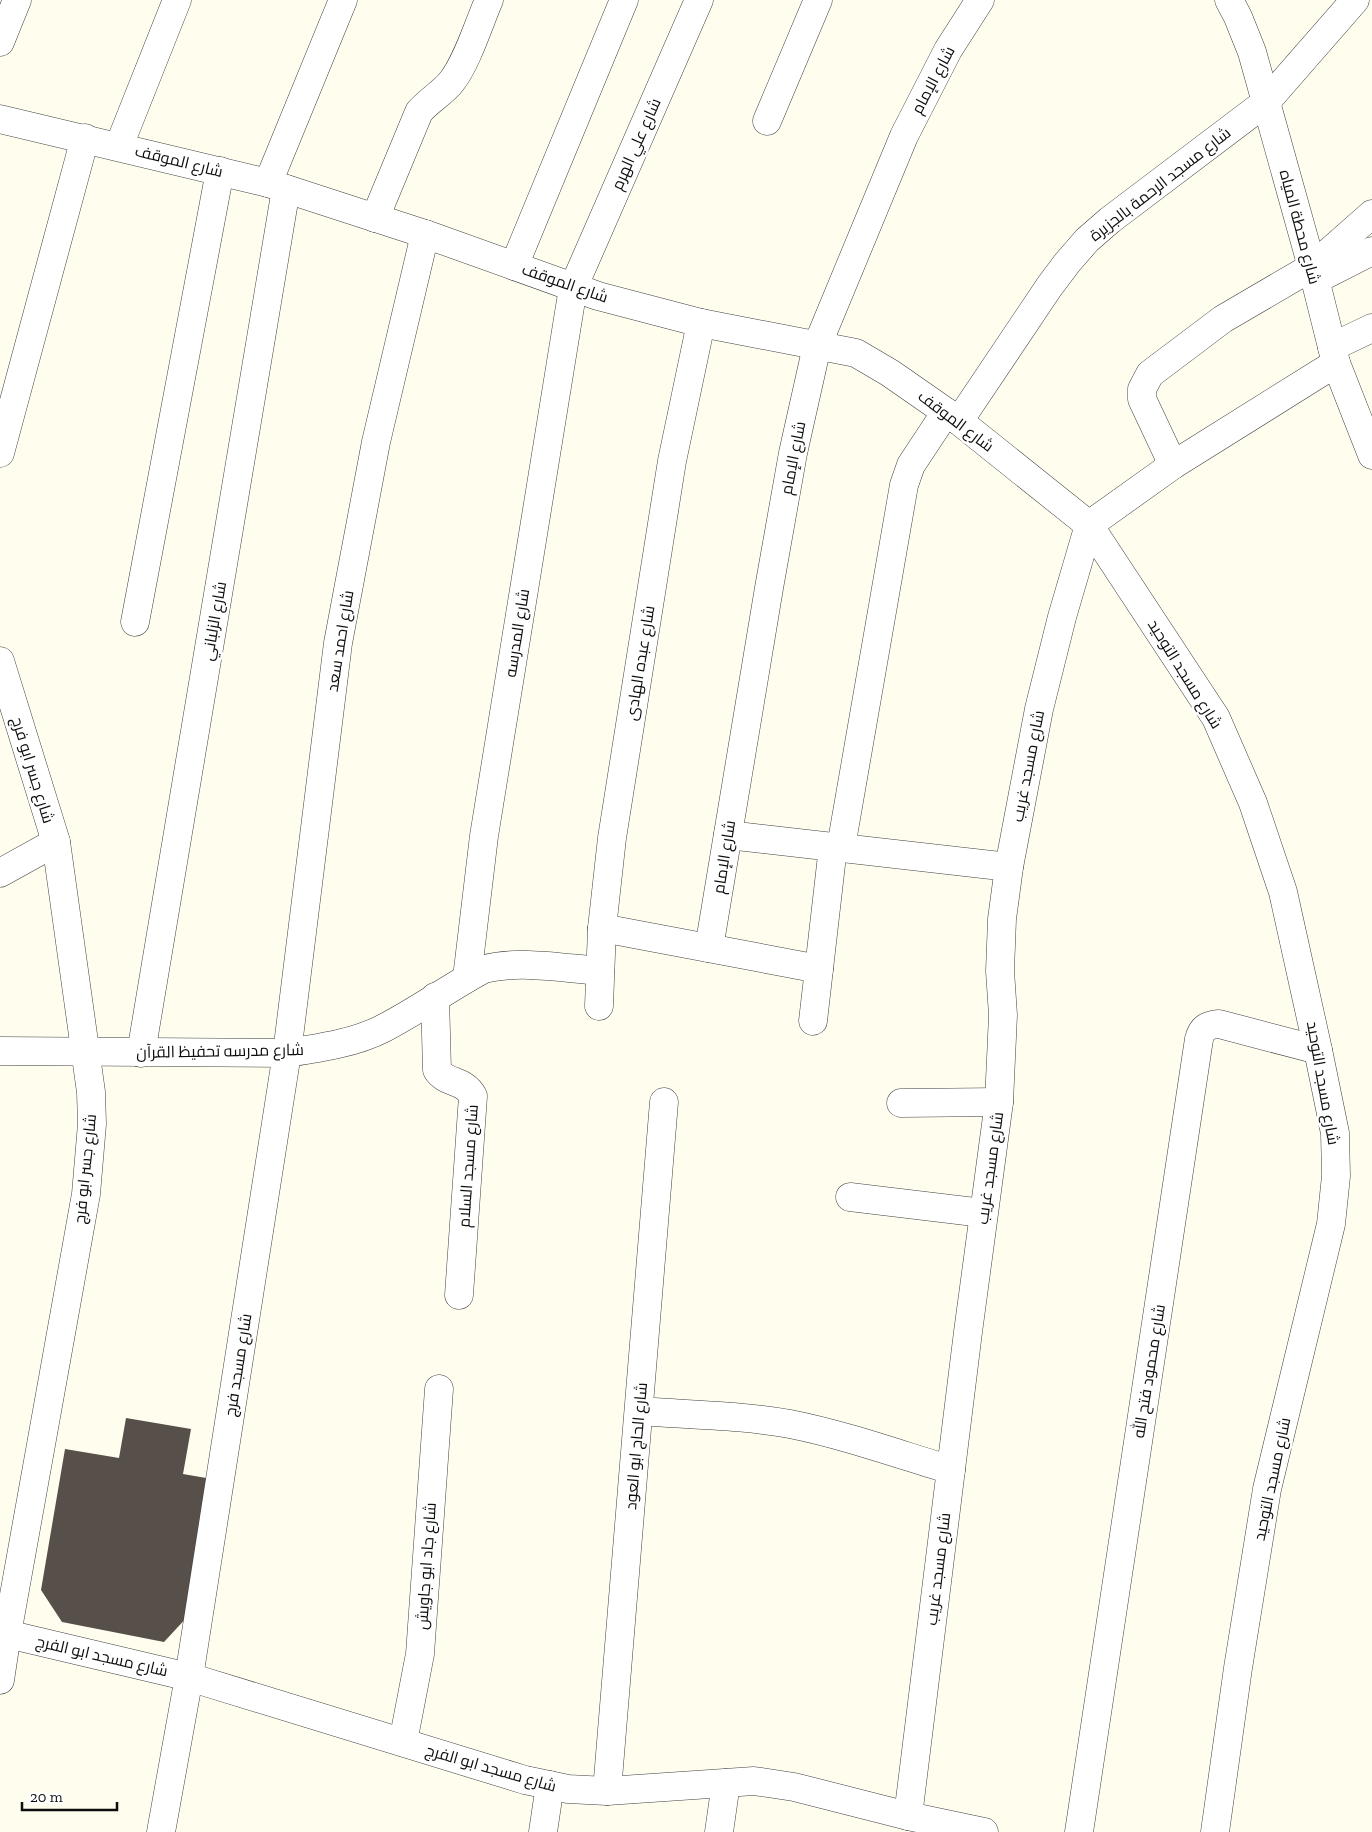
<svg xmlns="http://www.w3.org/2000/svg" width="1372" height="1832" font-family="'Zilla Slab',Cairo,serif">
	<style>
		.building { fill: #574f49 }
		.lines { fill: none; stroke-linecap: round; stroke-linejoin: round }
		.minor-casing { stroke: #404040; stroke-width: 29 }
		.minor { stroke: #fff; stroke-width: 28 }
		.labels { text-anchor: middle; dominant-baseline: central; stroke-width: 5; stroke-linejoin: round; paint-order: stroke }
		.street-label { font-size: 16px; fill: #0d0d0d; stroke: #fff }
	</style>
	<rect width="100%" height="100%" fill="#fffdee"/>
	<polygon class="building" points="126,1418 191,1429 183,1474 212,1479 189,1615 164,1642 62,1622 41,1590 65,1449 119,1458"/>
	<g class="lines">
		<g class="minor-casing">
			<g id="minor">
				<polyline points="1229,0 1238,17 1252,52 1312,267 1336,363 1372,455"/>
				<polyline points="0,42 17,0"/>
				<polyline points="0,119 268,183 425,234 598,296 701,323 856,353 890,373 959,421 1089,525 1216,718 1253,803 1283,892 1318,1050 1335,1133 1336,1176 1331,1224 1267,1489 1238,1668 1215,1832"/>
				<polyline points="767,121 818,0"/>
				<polyline points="119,146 177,0"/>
				<polyline points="268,183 343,0"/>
				<path d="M375,218L419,112C429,100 443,93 452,81C467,62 479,23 489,0"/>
				<polyline points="514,266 624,0"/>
				<polyline points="1315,280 1372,251"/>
				<polyline points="1332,347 1372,328"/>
				<polyline points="959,421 1049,287 1067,263 1087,240 1110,220 1266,102 1355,0"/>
				<polyline points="0,453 85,138"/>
				<polyline points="1173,465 1142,399 1142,389 1150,374 1223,319 1312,267 1372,214"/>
				<polyline points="1089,525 1173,465 1336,363"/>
				<polyline points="135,622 220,171"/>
				<polyline points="0,661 56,842 91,1092 92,1124 86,1194 7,1634 0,1680"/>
				<polyline points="728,835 1009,867"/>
				<polyline points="841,847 904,485 911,465 946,412"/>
				<polyline points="0,873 56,842"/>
				<polyline points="602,928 819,969"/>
				<polyline points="709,948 769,588 793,453 817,346 904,136 948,50 980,0"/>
				<polyline points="467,978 484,836 573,288 699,0"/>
				<path d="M435,997L437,1070C446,1084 464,1079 473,1096L459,1295"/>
				<polyline points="599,1006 602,928 612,838 672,461 701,323"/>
				<polyline points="813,1021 833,847"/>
				<path d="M0,1051L287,1053C320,1048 355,1043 384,1028C419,1010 450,987 484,969C521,960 562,968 600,971"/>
				<polyline points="141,1053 286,189"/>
				<polyline points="901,1103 999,1102"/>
				<polyline points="850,1197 983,1213"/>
				<path d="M639,1411C689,1415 741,1415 790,1424C845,1435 898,1454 951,1470"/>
				<polyline points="7,1634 189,1677 525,1780 568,1789 607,1791 754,1781 794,1787 908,1816 984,1832"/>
				<polyline points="403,1742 420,1654 439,1389"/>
				<polyline points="607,1791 664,1102"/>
				<polyline points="908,1816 968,1332 999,1102 1003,1015 1000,971 1002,919 1009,867 1039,709 1062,617 1089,525"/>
				<polyline points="161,1832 189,1677 287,1053 338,643 376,442 425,234"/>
				<polyline points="543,1832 550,1785"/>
				<polyline points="719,1832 726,1783"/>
				<path d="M1079,1832L1199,1039C1202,1028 1207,1025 1219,1024L1318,1050"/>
			</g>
		</g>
		<use href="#minor" class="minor"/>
	</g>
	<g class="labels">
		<g class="street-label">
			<text transform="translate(933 80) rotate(-62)">شارع الإمام</text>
			<text transform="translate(636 144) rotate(-66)">شارع علي الهرم</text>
			<text transform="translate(179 161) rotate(14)">شارع الموقف</text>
			<text transform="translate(1160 184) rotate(-38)">شارع مسجد الرحمة بالجزيرة</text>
			<text transform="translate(1300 227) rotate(75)">شارع محطة المياه</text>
			<text transform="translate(565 283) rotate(19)">شارع الموقف</text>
			<text transform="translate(956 421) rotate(37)">شارع الموقف</text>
			<text transform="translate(793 458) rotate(-79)">شارع الإمام</text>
			<text transform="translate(214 621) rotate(-80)">شارع الزلباني</text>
			<text transform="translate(517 633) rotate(-81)">شارع المدرسه</text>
			<text transform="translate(340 641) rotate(-81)">شارع احمد سعد</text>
			<text transform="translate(640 663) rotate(-81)">شارع عبده الهادى</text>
			<text transform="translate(1185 674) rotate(58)">شارع مسجد التوحيد</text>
			<text transform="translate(1028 766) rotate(-79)">شارع مسجد غريب</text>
			<text transform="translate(33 770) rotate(73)">شارع جسر ابو فرج</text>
			<text transform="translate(724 857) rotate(-81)">شارع الإمام</text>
			<text transform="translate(220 1051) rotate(-1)">شارع مدرسه تحفيظ القرآن</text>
			<text transform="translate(1323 1083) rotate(80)">شارع مسجد التوحيد</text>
			<text transform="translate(468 1166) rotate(-86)">شارع مسجد السلام</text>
			<text transform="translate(990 1168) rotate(-82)">شارع مسجد غريب</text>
			<text transform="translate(85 1169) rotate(-84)">شارع جسر ابو فرج</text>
			<text transform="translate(238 1365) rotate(-81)">شارع مسجد فرج</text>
			<text transform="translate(1149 1371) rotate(-81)">شارع محمود فتح الله</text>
			<text transform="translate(636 1446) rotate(-85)">شارع الحاج ابو العود</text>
			<text transform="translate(1272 1479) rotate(-78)">شارع مسجد التوحيد</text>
			<text transform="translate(426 1566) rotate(-86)">شارع جاد ابو جاويش</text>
			<text transform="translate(938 1569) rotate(-83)">شارع مسجد غريب</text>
			<text transform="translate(102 1656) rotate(13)">شارع مسجد ابو الفرج</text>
			<text transform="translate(491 1768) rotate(16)">شارع مسجد ابو الفرج</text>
		</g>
	</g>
	<path d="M22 1802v8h95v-8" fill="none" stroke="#0d0d0d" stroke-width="2.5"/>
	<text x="30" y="1802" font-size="15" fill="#0d0d0d" stroke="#ffffff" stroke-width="4" paint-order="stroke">20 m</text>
</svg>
